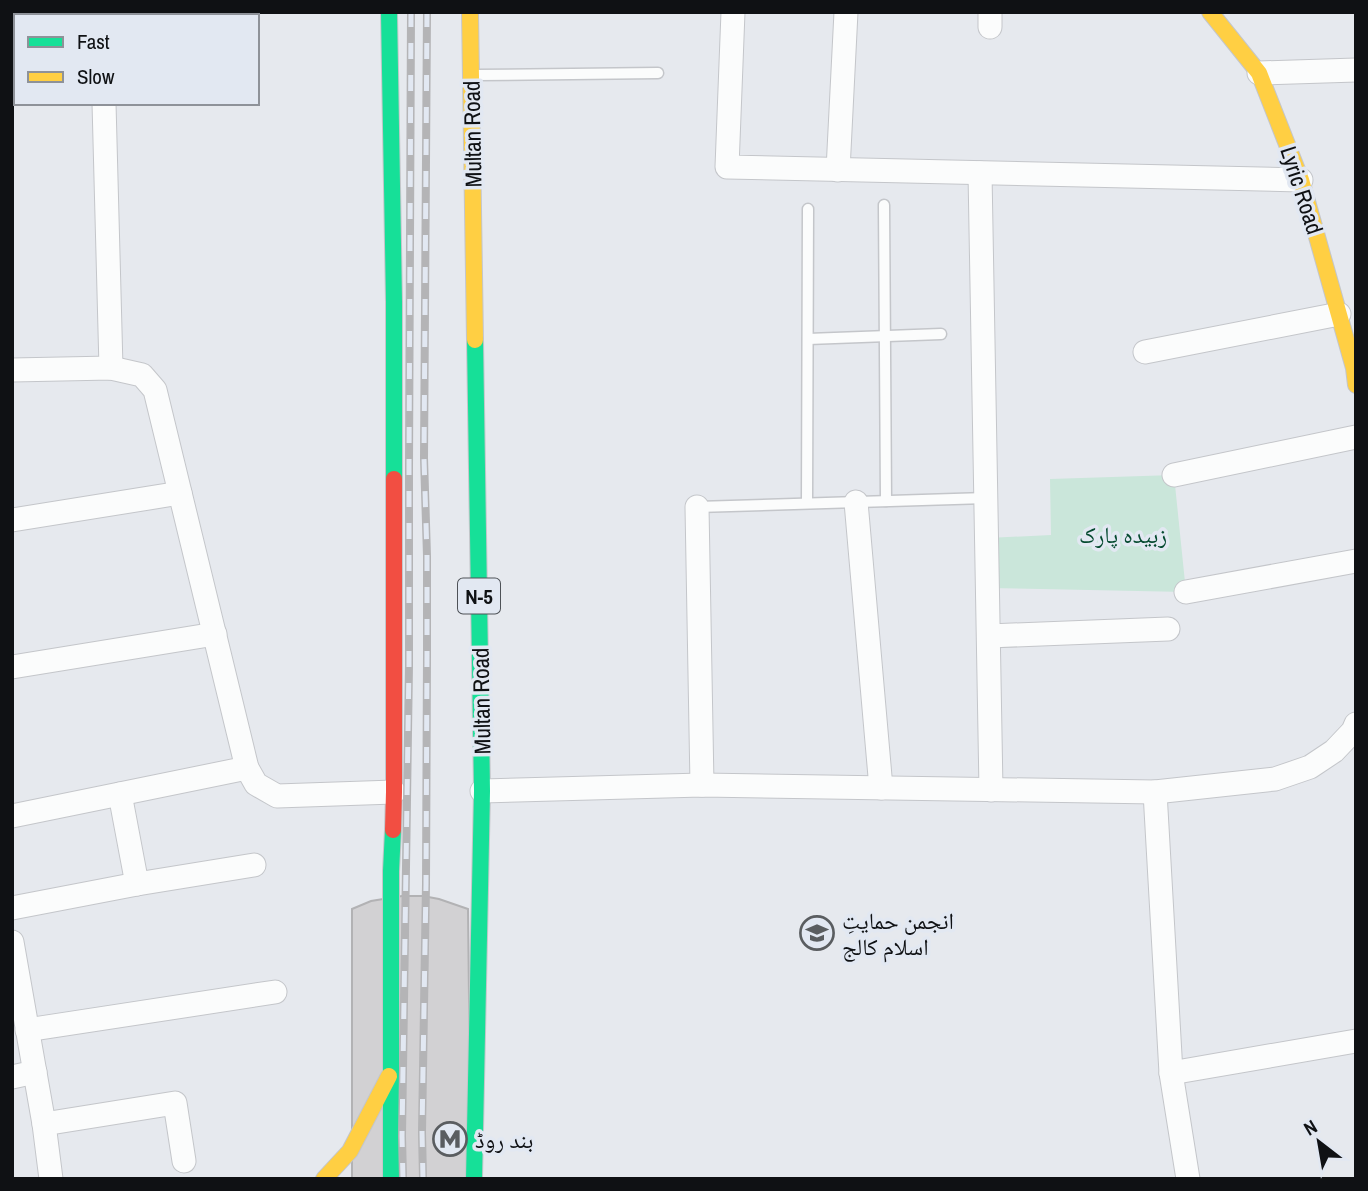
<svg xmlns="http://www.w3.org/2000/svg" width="1368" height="1191" font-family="'Archivo Narrow','Noto Naskh Arabic',sans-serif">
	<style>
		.green { fill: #cae6da }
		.building { fill: #d2d1d3; stroke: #b2b2b4; stroke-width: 2 }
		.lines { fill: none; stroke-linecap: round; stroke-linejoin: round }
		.lane-casing { stroke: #c4c6ca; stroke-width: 13 }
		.street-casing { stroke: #c4c6ca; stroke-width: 25 }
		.fast-casing { stroke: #c4c6ca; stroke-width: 18 }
		.slow-casing { stroke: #c4c6ca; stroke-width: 18 }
		.jam-casing { stroke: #c4c6ca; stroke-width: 18 }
		.lane { stroke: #fbfcfc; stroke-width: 10 }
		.street { stroke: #fbfcfc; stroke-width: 23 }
		.fast { stroke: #16e098; stroke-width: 16 }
		.slow { stroke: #ffcf43; stroke-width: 16 }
		.jam { stroke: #f24e42; stroke-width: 16 }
		.rail-casing { stroke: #b4b4b6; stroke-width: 8 }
		.rail { stroke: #e2e8f2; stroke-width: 5; stroke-dasharray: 16; stroke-linecap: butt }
		.labels { text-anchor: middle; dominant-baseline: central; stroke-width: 7; stroke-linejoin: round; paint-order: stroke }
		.shield { fill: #e2e8f2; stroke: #4e5257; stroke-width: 2 }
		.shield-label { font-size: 21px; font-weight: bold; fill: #0f1114 }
		.street-label { font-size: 23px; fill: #0f1114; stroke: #e2e8f2 }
		.park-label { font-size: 23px; fill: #04492f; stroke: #e2e8f2 }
		.poi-label { font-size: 23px; fill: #0f1114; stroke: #e2e8f2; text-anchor: start }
	</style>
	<rect width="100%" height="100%" fill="#e6e9ee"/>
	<polygon class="green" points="1174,475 1186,592 988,588 987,538 1051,535 1050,479"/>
	<polygon class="building" points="402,896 423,896 439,899 468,909 471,1179 352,1179 352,909 371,901"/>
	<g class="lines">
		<g class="lane-casing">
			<g id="lane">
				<polyline points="477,75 658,73"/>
				<polyline points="884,205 886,501"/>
				<polyline points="808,339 941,334"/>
				<polyline points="807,503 808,209"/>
				<polyline points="697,507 986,498"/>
			</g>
		</g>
		<g class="street-casing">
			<g id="street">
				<polyline points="102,12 102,16"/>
				<polyline points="733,12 727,167 1301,180"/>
				<polyline points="990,12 990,27"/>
				<polyline points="1259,73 1356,70"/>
				<polyline points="12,82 16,82"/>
				<polyline points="104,103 111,368"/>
				<polyline points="838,170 846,12"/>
				<polyline points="980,173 991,790"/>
				<polyline points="1145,352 1339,314"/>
				<polyline points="12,370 111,368 142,375 155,390 247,768 256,784 277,796 394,792"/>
				<polyline points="1174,475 1356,437"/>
				<polyline points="856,502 881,788"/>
				<polyline points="697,507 702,785"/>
				<polyline points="12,520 180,493"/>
				<polyline points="1186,592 1356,561"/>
				<polyline points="989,636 1168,629"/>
				<polyline points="12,667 215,634"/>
				<polyline points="482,791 702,785 1155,792 1275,779 1310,767 1334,751 1353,731 1356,724"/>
				<polyline points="1155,792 1171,1073 1188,1179"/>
				<polyline points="120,794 137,884"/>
				<polyline points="12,816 247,768"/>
				<polyline points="12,908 137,884 254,865"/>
				<polyline points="12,942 44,1124 51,1179"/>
				<polyline points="27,1030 275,992"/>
				<polyline points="1171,1073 1356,1041"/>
				<polyline points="12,1077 35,1072"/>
				<polyline points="44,1124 175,1103 184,1161"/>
			</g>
		</g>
		<g class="fast-casing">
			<g id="fast">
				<polyline points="389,12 394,302 394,479"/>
				<polyline points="391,1179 391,871 393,830"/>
				<polyline points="474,1179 482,791 475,340"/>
			</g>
		</g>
		<g class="slow-casing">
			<g id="slow">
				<polyline points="470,12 475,340"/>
				<polyline points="1210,12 1259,73 1301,180 1354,368 1356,385"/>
				<polyline points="324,1179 350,1151 389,1076"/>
			</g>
		</g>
		<g class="jam-casing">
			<polyline id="jam" points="393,830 394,792 394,479"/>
		</g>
		<use href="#lane" class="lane"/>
		<use href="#street" class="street"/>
		<use href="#fast" class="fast"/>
		<use href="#slow" class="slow"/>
		<use href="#jam" class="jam"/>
		<g class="rail-casing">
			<g id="rail">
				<polyline points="403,1179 402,1136 409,665 409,467 411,12"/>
				<polyline points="423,1179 422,1132 426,884 427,655 427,556 424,458 427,12"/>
			</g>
		</g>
		<use href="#rail" class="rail"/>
	</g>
	<defs>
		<g id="school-ring" transform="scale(1.75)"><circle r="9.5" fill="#e2e8f2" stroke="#5a5d60" stroke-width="1.5"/><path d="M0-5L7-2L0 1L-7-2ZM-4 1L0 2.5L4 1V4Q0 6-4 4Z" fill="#5a5d60"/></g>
		<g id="metro-ring" transform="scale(1.75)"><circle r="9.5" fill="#e2e8f2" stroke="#5a5d60" stroke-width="1.5"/><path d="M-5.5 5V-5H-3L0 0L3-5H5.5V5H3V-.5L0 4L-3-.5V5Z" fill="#5a5d60"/></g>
	</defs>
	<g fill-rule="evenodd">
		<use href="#school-ring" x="817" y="933"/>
		<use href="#metro-ring" x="450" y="1139"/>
	</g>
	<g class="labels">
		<rect class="shield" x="458" y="578.5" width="42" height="35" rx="5"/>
		<g class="shield-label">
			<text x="479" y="596">N-5</text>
		</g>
		<g class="street-label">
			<text transform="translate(472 134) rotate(-91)">Multan Road</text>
			<text transform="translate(1302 190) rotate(72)">Lyric Road</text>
			<text transform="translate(481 701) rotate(-91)">Multan Road</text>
		</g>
		<g class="park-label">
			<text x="1123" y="534">زبیدہ پارک</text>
		</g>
		<g class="poi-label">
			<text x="842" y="920">انجمن حمایتِ<tspan x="842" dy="26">اسلام کالج</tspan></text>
			<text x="475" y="1139">بند روڈ</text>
		</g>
	</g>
	<rect width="1368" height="1191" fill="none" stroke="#0f1114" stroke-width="28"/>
	<rect x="14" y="14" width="245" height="91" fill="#e2e8f2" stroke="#8e9299" stroke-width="2"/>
	<rect x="28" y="37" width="35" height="10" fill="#16e098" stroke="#8e9299" stroke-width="2"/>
	<text x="77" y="49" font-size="21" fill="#0f1114">Fast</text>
	<rect x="28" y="72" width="35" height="10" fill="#ffcf43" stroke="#8e9299" stroke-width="2"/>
	<text x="77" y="84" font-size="21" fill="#0f1114">Slow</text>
	<g transform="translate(1319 1142) rotate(329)" stroke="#e2e8f2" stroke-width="5" paint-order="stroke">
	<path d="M0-5L12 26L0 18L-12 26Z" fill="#0f1114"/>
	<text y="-10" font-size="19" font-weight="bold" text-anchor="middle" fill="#0f1114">N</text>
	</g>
</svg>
